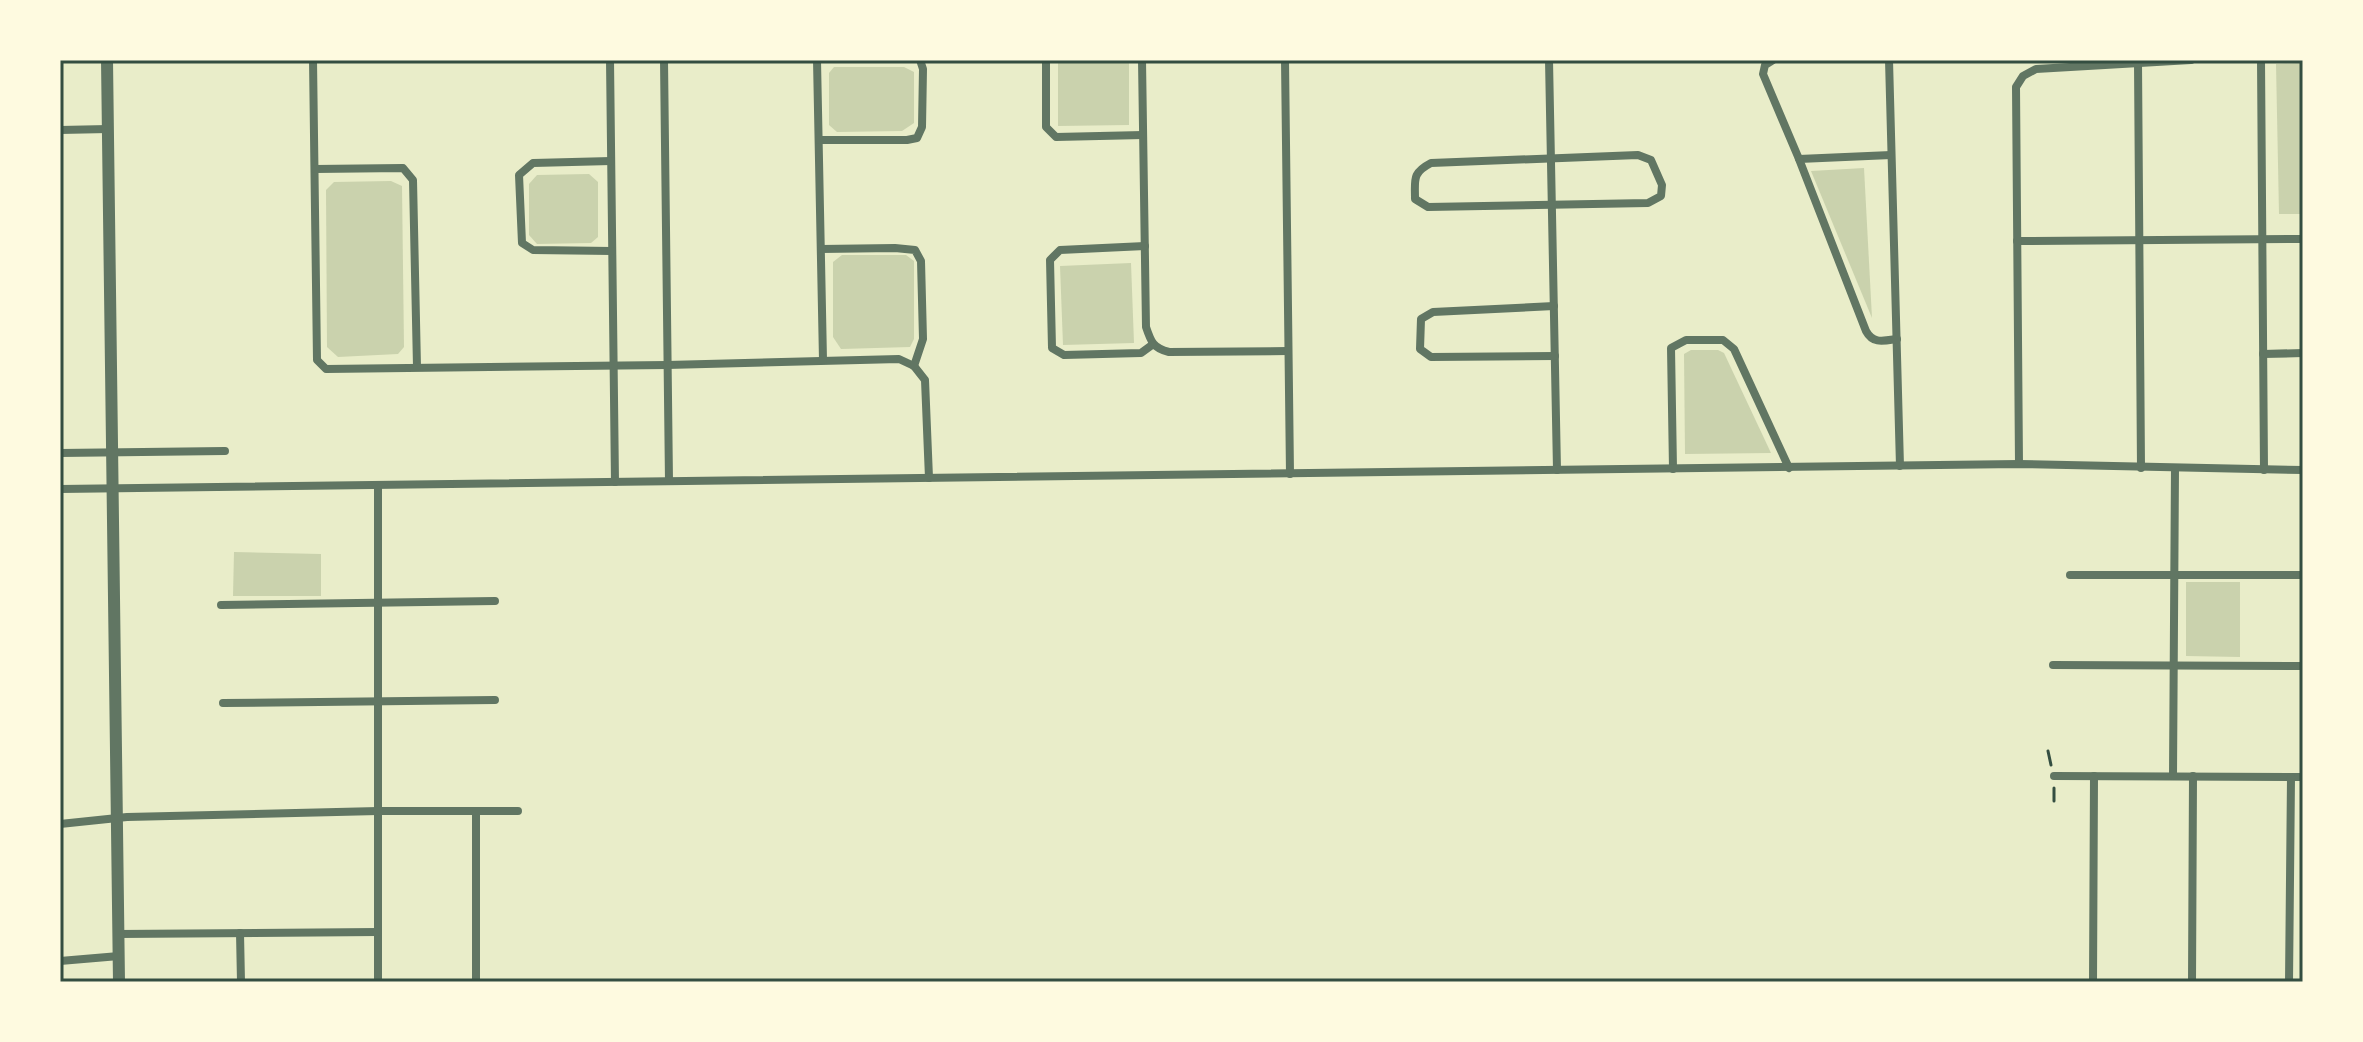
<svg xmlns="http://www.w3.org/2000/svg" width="2363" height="1042" font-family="'Noto Sans',sans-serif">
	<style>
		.green { fill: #cad2ad }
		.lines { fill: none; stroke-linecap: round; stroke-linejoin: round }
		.path { stroke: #344e41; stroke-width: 3 }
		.minor { stroke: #617663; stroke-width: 8 }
		.tertiary { stroke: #617663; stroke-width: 12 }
		.neatline { fill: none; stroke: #344e41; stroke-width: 3 }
	</style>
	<rect width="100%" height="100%" fill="#e9edc9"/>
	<g class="green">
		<polygon points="1058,60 1129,60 1129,125 1058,126"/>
		<polygon points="2303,63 2303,214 2279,214 2276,64"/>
		<polygon points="834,67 904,67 914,72 914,123 902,131 837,132 829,125 829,73"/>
		<polygon points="1864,168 1872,318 1811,171"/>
		<polygon points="589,174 598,182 598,237 591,243 537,244 529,235 529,184 537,175"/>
		<polygon points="391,181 402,186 404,347 398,354 338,357 327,347 326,190 334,182"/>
		<polygon points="842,255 906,255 914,261 914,339 910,347 841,349 833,337 833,262"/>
		<polygon points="1131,263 1134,343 1063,345 1060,266"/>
		<polygon points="1691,350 1718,350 1724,353 1771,453 1685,454 1684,354"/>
		<polygon points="234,552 321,554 321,596 233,596"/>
		<polygon points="2186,582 2240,582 2240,657 2186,656"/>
	</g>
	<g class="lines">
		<g class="path">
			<polyline points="2048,751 2051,765"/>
			<polyline points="2054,801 2054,788"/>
		</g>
		<g class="minor">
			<polyline points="313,60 317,360 326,369 667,365 899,359 914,366 925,380 929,478"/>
			<polyline points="610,60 615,482"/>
			<polyline points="664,60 669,481"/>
			<polyline points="817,60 823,360"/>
			<polyline points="1046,60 1046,127 1056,137 1143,135"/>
			<path d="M1142,60L1146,327C1151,342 1153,348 1169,352L1288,351"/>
			<polyline points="1285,60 1290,474"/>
			<polyline points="1549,60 1557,470"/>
			<polyline points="1773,60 1765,65 1763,74 1799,159 1891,155"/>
			<polyline points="1889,60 1900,466"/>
			<polyline points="2261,60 2264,470"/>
			<polyline points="2138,63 2141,468"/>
			<polyline points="60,130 108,129"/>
			<polyline points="819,140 907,140 917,138 922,127 923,69 920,60"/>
			<path d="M1638,155L1651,160L1662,185L1661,196L1648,203L1428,207L1415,199C1415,179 1412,173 1431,163Z"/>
			<path d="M1799,159L1866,331C1873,344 1883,341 1897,339"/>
			<polyline points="611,161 533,163 519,175 522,243 533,250 612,251"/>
			<polyline points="315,169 403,168 413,180 417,367"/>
			<polyline points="2017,241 2303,239"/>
			<polyline points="1145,246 1060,250 1050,260 1052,348 1064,355 1141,353 1152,345"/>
			<polyline points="821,249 895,248 915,250 921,261 923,339 914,366"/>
			<polyline points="1554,306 1433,312 1421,319 1420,349 1431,357 1555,356"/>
			<polyline points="2263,354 2303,353"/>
			<polyline points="60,453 225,451"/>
			<polyline points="2019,464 2016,87 2023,76 2036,69 2191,60"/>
			<polyline points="1673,469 1671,348 1686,340 1723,340 1734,349 1789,468"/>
			<polyline points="378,485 378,982"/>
			<polyline points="60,489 2019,464 2303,470"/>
			<polyline points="2070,575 2303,575"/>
			<polyline points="221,605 495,601"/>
			<polyline points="2053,665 2303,666"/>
			<polyline points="223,703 495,700"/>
			<polyline points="2054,776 2303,777"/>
			<polyline points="2173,776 2175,468"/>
			<polyline points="476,811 476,982"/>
			<polyline points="60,824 127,817 378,811 518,811"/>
			<polyline points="240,933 241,982"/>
			<polyline points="118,934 378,932"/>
			<polyline points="60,961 119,956"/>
			<polyline points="2093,982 2094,776"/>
			<polyline points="2192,982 2193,776"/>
			<polyline points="2289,982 2291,777"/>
		</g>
		<polyline class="tertiary" points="107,60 119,982"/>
	</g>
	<rect width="2363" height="1042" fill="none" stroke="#fefae0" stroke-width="124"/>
	<rect x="62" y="62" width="2239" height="918" class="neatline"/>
</svg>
